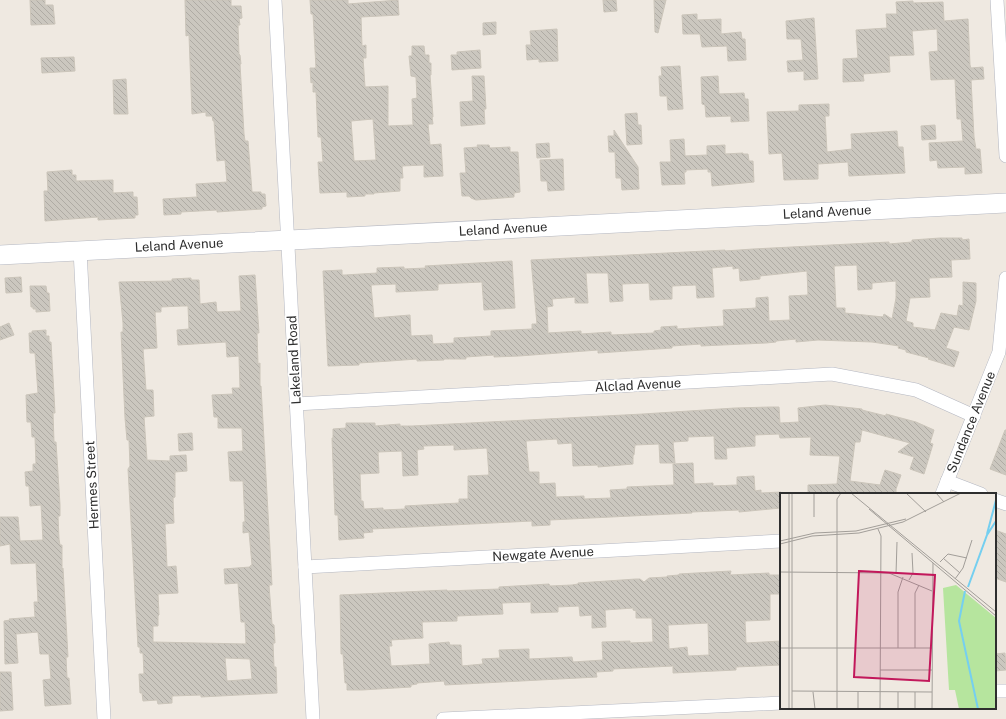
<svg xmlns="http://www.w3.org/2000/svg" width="1006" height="719" font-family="'Public Sans',sans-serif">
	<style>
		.building { fill: url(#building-back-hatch); stroke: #cbc5ba; fill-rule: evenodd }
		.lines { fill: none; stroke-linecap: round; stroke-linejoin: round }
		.street-casing { stroke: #b4b7c1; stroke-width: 14 }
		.secondary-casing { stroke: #b4b7c1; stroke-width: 20 }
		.street { stroke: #fff; stroke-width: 13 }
		.secondary { stroke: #fff; stroke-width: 19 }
		.labels { text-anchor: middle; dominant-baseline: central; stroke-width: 3.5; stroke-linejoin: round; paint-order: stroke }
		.street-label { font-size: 13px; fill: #2e2e2e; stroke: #fff }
		.inset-river { fill: none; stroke: #75cff0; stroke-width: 2 }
		.inset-road { fill: none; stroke: #a29e99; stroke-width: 1 }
		.view { fill: #c2185b; fill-opacity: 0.15; stroke: #c2185b; stroke-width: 2 }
		.inset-edge { fill: none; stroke: #2e2e2e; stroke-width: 2 }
	</style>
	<defs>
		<pattern id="building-back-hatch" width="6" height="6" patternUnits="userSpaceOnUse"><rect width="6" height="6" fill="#cbc7bf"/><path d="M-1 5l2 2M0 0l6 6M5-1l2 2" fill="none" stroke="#afaba4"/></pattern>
	</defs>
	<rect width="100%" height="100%" fill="#efe9e1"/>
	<g class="building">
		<polygon points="30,0 45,0 45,5 53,5 55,24 31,25"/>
		<polygon points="185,0 231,0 231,6 241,6 242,18 239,19 240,25 238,25 239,54 240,55 241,64 240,64 244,134 245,141 248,141 252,192 261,192 261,194 265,194 266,206 262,207 262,209 231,211 217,212 217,210 181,212 181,214 164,215 163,199 197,197 196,184 227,182 225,160 217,161 214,121 213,121 212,116 206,116 206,112 192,114 189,35 186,36"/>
		<path d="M310,0H348V4L398,0L399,15L361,17L362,46L366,45V58H363L365,87L388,86V126L413,125L412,99L417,98L416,77L411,76L409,56H412V46H424L425,55H429V63H431V75H430L433,117H432L433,124H428L430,145L441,144L443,176L424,177V165L402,166L403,178H400V191L374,193V194H365V196L347,197V192L320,193L318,162H323L321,137H318L316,92H313V82L311,83L310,68H316L313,14H311ZM373,119L376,160L354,161L351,121Z"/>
		<polygon points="603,0 616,0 617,11 604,12"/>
		<polygon points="654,0 666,0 658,33 655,32"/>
		<polygon points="913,1 913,3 943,2 944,21 968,19 970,65 971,68 983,67 984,79 971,80 974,137 976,149 980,149 982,173 965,174 965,167 938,168 937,160 930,161 929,143 963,141 961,119 957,119 955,79 931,80 929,52 938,51 937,29 912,31 914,55 889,56 890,72 863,74 864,81 843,82 843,59 858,58 856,30 887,28 886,14 897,14 896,2"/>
		<polygon points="697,14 697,20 721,19 721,34 741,32 742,39 745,39 746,60 728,61 727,46 702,47 700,34 683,34 682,15"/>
		<polygon points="814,18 818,79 804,80 804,71 788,72 787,61 803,60 801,39 787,39 786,21"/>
		<polygon points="496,22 496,34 483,35 483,23"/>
		<polygon points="557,29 558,61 539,62 539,59 527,60 526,45 531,45 530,31"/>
		<polygon points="480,50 481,68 452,70 451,55 457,55 457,52"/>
		<polygon points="74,57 75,71 42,73 41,58"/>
		<polygon points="680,66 683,109 668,110 667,96 660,96 659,76 662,76 661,67"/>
		<polygon points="472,76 484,76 486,109 484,109 485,124 461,126 460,102 473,101"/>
		<polygon points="718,76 719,94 744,93 745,99 748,99 749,121 731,122 731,116 706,117 705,105 702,104 701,77"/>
		<polygon points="126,79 128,114 114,114 113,80"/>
		<polygon points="829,104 829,116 825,116 827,152 852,149 851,134 897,131 898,147 903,147 905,173 849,176 848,162 818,164 818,179 784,180 782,153 769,154 767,112 799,111 799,105"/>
		<polygon points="637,113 638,125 641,125 642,144 627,145 625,114"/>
		<polygon points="935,125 936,139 922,140 921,126"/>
		<polygon points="614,130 638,167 639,189 622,190 621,178 616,178 615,152 609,152 608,136 614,136"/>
		<polygon points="684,139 685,156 707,155 707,146 725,145 725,154 743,153 743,154 748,154 749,161 753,161 754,182 712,186 711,172 708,172 708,169 686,170 686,172 684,172 685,184 662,185 660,162 671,162 670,140"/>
		<polygon points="549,143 550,157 537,158 536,144"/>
		<polygon points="477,145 489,145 490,148 510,147 510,152 518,152 520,192 514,193 514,197 490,199 476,200 471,198 469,196 462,196 460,173 466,173 464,148 478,147"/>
		<polygon points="563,159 564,190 548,191 547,181 541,181 540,160"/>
		<polygon points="72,170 72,175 76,175 76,181 113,180 113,193 133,192 133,197 137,197 138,215 135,215 135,218 98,220 98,217 45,221 44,191 48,191 47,172"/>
		<path d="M940,238H962V240L969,239L970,259L951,260L952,277L929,278L930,297L910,298L906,321L913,323V327L935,330L941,313L957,316L959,305L963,306V282L976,283V301L969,330L954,327L946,348L959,352L954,367L928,359L929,358L906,352V350L898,348L899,346L872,342L818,340L796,342V339L776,341V342L766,343L701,346V344L672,346V348L598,353V350L519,356L494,357V355L466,357V359H444V360L417,361V359L390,361L359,363V365L328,366L323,271L342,270V275H345L377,273V268L404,267V269L426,268L425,266L512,261L515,308L484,310L482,282L438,284V290L396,292V284L371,285L374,318L410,315L411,336L432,335L433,344L454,343V338L491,336V331L532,329V324H537L531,260L725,250V251L753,249L889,242V244L912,242V240ZM857,265L858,290L872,289V283L896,281V298L892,319L884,314L883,317L845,313V308H836L834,266ZM733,266V269L739,268L740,281L760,279V276L807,271L808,295L789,296L790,320L769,321L768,297L756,298V308L723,310L724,326L677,329V326L661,327V330L654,331V333L611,335V332L581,334V331L548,333L547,307L553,306L552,299L575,297V303H588L586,273H608L610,302L623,301L622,284L649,283L650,300L672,299V286L696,285L697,298L714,297L712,268Z"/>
		<path d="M255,275L259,333H257L258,364L260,363V386H261L272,585H269L272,624L274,625L275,643H273L274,667H276L277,693L201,697V695L172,696V703L158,704L157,700L143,701L142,693H140L139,674H144L143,653H140V647H138L128,469L130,466L129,440H127L125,418L121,332H123V323L119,282L172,281V279L191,278V280H199L200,304L216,302L217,312L241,311L239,276ZM182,306H188L189,329L177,330L178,345L226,342L227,357L239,356L240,388H232L233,394L212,395L214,417H218V428H242L243,451L228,452L230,481H243L245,522H243V533L249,532L252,565L250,566V567L224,569L225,584L238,583L241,622H245L246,644L153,642V626H158V616L159,615L158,594L178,593L176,566L167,567L165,524L174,523L173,498L175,497V472L187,471L186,455L170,456V461L147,460L144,417L154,416L153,390H146L143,349L157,348L155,312H161V307ZM225,658L250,659L252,679L227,681Z"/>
		<polygon points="21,277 22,292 6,293 5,278"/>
		<polygon points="30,286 46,286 47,293 49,293 50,311 36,312 36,309 33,309 33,307 31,307"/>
		<polygon points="9,323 14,335 0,340 0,327"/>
		<polygon points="46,330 46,336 49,336 49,342 51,342 55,413 53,413 54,442 56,442 60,505 60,516 58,516 59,539 60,545 62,545 62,569 63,568 68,657 66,657 67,678 69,678 71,704 45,706 43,680 51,679 49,654 40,654 38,632 16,634 18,663 5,664 4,621 10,620 9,619 35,617 34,602 38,602 36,563 11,564 10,544 0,546 0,517 18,517 20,541 43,540 41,505 30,506 29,486 26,486 25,472 33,471 33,464 36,464 35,437 32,437 31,422 27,422 26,395 38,393 35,353 30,353 29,333 32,333 32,331"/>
		<path d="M825,405L862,409V410L886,416V414L916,422L934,430L930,443L933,444L924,474L910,469L914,457L898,452L910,443L862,430L860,442H855L850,481L880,485L885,470L901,475L896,489V494H808V485L837,484L840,456L810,455L811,437L780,438L779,434L755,435V446L726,448L727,459H715L714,436L688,437V441L673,442L675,463H660L659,444L635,445L634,455H633V464L598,467V465L573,466L572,443L558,444L557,439L526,441L529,472H539V484L555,483L556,497L584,496V499L611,498L610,490L627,489V487L674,485L673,464L693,463L694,484L713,483V486L737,485V477L754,476L755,491L761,490V493L781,492V508L739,512V510L692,512V513L550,520V525L532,526V521L372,529L373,532L363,533L364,538L339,540L338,515H335L332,438H333V429L346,428V423H375V426L400,424V426H412L643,414L735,408L770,407H779L780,423L799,422L798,408ZM454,445V450L487,448L489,475L468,476V499H459V503L405,506V509L383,510V508L364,509L363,501H361L360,474L379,473L378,452L402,451L403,476L418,475L417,450L424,449L423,446Z"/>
		<polygon points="1005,430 1006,430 1006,475 990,469"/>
		<polygon points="192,433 193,450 179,451 178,434"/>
		<polygon points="995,530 1006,534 1006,582 995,578"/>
		<path d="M731,571L730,575L769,573V575H781V594H770V620L745,621L746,643L781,641V665L736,667V670L673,673V666L613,669V671L596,672L597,677L445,685L444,681L417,683V684L411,685V687L362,690H347V683H345L343,654H341L340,595L447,590V591L499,589V587L549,584L550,586L572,585L578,584V583L636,579H640L644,582L649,578L667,577V576L679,575V574ZM531,602V613L558,612V607L579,606L580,616L592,615V628L606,627L605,610L633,608V610L636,611V618H652L653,642L630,643V641L602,642L603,660L573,662L572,657L529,659V649L499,650L500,658L482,659L483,664L462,666L461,645H450L449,642L429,644L430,664L391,666L389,646H392L391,640L423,638L422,622L457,621V616L503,614L502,603ZM708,623L709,655L688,656L687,647L669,649L668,625Z"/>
		<polygon points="1005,653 1006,670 995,671 995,654"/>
		<polygon points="0,672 11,672 13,710 0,711"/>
	</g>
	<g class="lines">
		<g class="street-casing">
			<g id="street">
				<polyline points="275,0 313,719"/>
				<polyline points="997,0 1006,156"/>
				<polyline points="80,250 104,719"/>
				<polyline points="296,404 832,374 916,390 974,416"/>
				<polyline points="947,481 981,494"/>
				<polyline points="942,494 999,352 1006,278"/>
				<polyline points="995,500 1006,504"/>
				<polyline points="305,567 781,541"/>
				<polyline points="995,691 1006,691"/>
				<polyline points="443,719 781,703"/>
			</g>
		</g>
		<g class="secondary-casing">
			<polyline id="secondary" points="0,255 1006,203"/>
		</g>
		<use href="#street" class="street"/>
		<use href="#secondary" class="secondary"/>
	</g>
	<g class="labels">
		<g class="street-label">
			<text transform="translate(827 212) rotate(-3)">Leland Avenue</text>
			<text transform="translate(503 229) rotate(-3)">Leland Avenue</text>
			<text transform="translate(179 245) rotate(-3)">Leland Avenue</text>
			<text transform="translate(294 360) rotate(-93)">Lakeland Road</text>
			<text transform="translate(638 385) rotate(-3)">Alclad Avenue</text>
			<text transform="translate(971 422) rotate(-68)">Sundance Avenue</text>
			<text transform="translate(92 485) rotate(-93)">Hermes Street</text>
			<text transform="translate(543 554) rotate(-3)">Newgate Avenue</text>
		</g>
	</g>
	<g transform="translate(780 493)">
		<rect width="216" height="216" fill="#efe9e1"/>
		<path d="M176,92L216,125V216H179L175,197H169L163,95Z" fill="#b6e59e"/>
		<path class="inset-river" d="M207,41L216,7M188,94L207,42L216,28M185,98L179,128L198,216"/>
		<path class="inset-road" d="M34,0V24M71,0L216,119M126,0L146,19M156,0L164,9M89,16L216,123M98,36L101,43L100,216M0,48L35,40L76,38L126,26M0,51L32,43L79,40L123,29L181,0M163,65L180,80M160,69L168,61L187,65M0,79L109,80L152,98M116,81L117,49M175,86L183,75L192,47M129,87L133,80L132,60M0,155H152M118,155V99L123,84M135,155V100L139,92M100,177H152M12,198L152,199M78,198V216M33,199L35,216M9,216V0M12,216V0M57,216V6L61,0M118,216V199M135,216V199M152,216L153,70"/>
		<path class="view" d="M79,78L155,82L149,188L74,184Z"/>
		<rect width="216" height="216" class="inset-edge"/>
	</g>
</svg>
